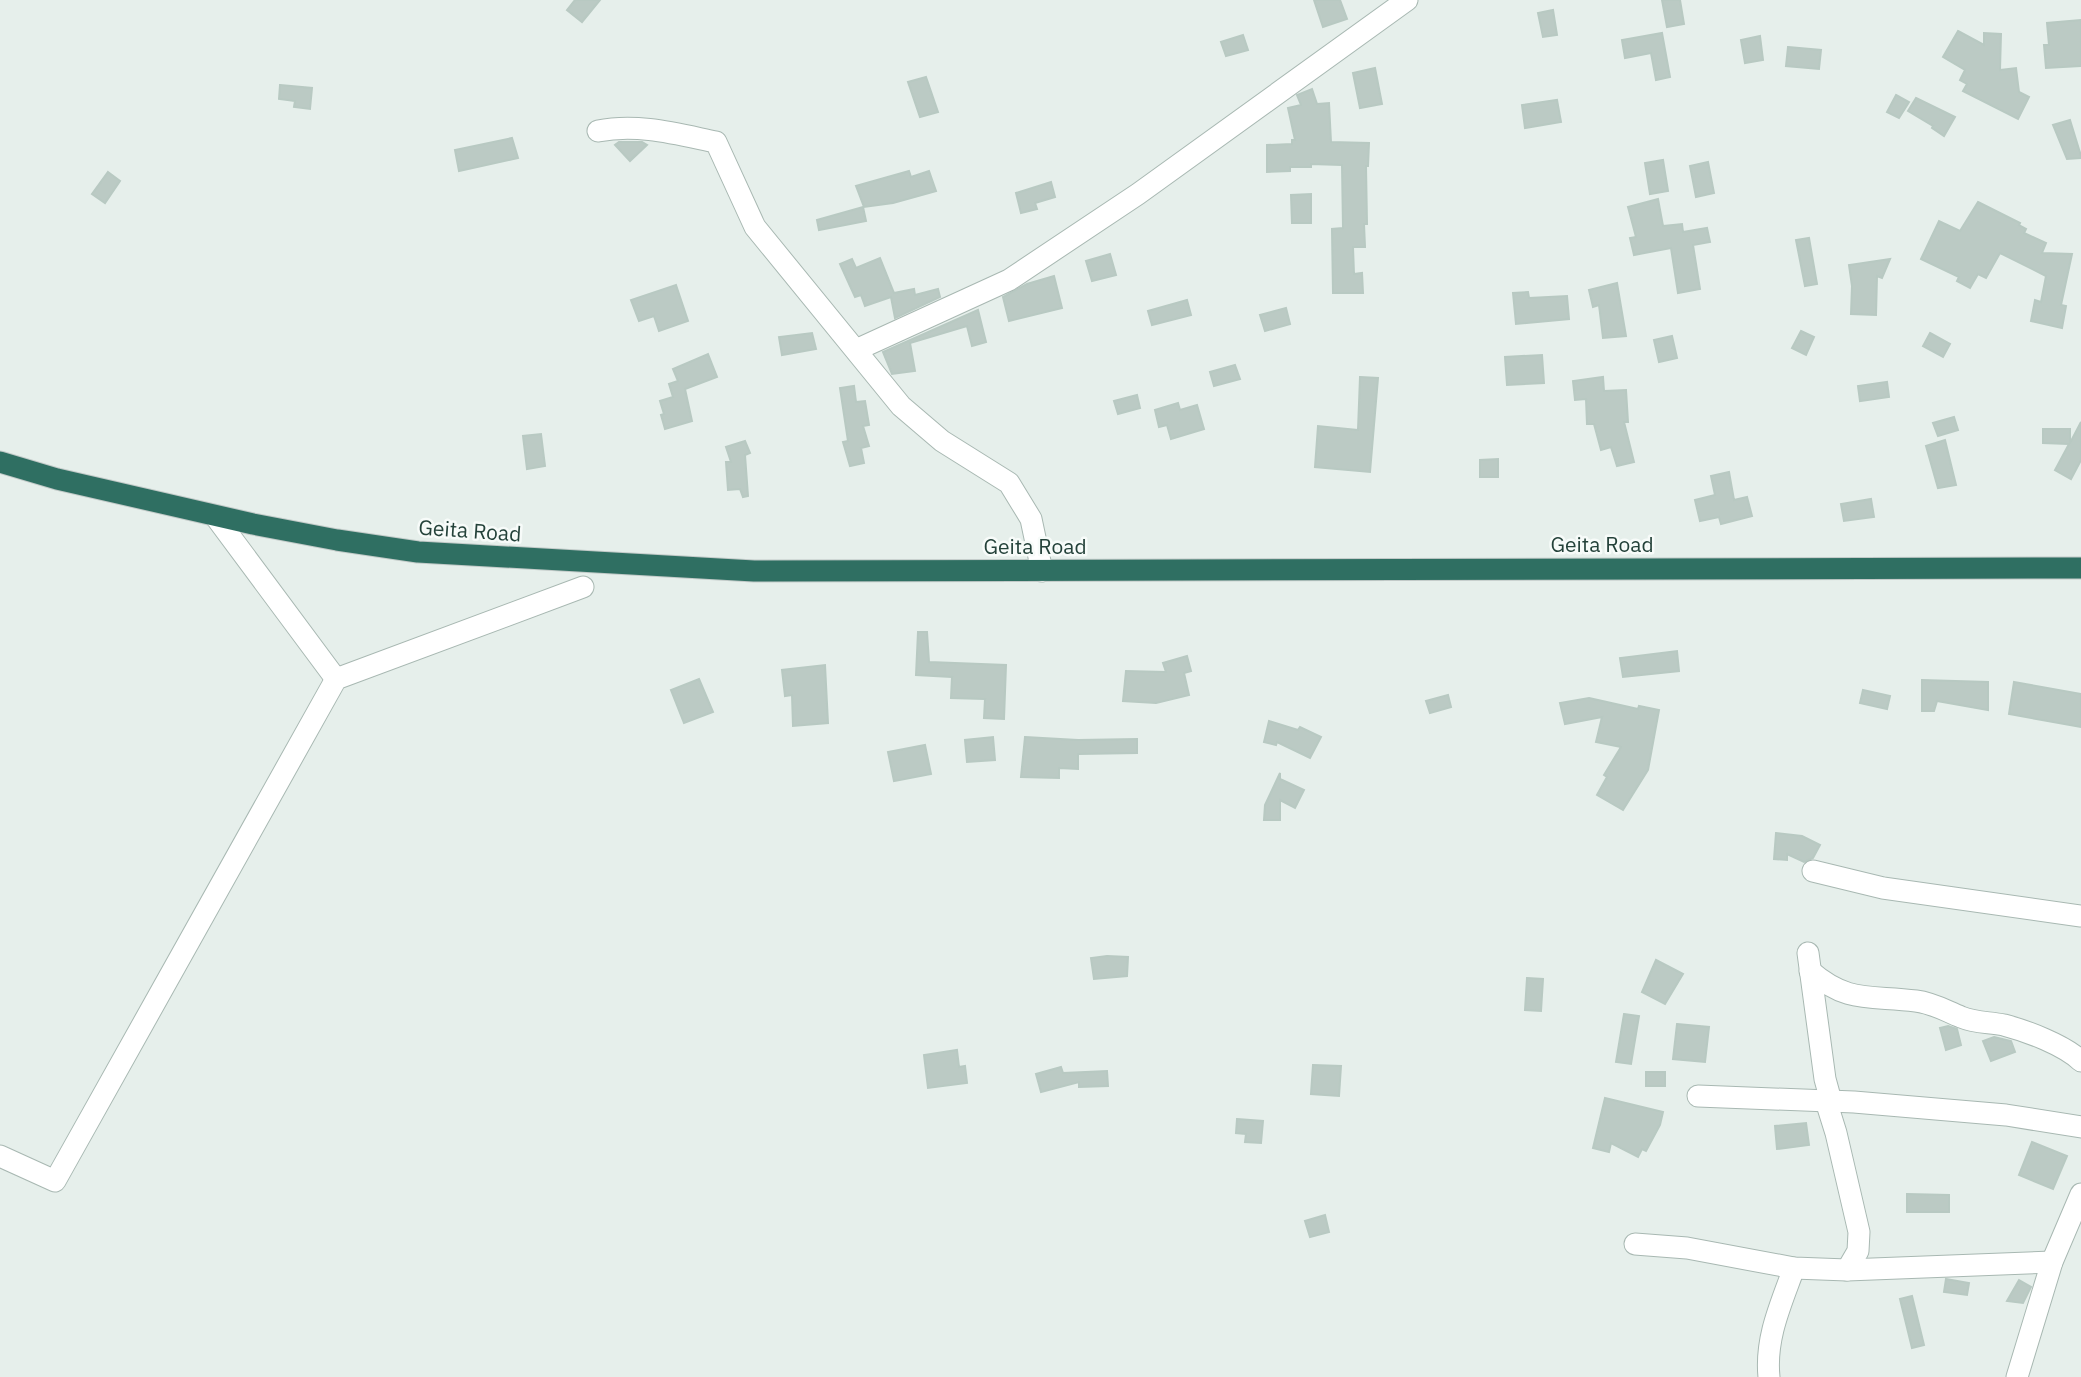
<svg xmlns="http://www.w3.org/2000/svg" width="2081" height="1377" font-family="'IBM Plex Sans',sans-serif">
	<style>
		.building { fill: #bbcac4; stroke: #b8c9c2; stroke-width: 2 }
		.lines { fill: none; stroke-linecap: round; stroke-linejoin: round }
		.minor-casing { stroke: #a8b8b2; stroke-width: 23 }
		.highway-casing { stroke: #c2cac8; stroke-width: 23 }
		.minor { stroke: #fff; stroke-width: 21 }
		.highway { stroke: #2f6f62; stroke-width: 21 }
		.labels { text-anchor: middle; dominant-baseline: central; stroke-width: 5; stroke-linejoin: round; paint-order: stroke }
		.street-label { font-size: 21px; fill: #24423a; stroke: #f7fbf9 }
	</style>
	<rect width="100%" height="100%" fill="#e6efeb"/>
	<g class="building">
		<polygon points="575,0 600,0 582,22 567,10"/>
		<polygon points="1314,0 1340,0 1347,19 1323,27"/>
		<polygon points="1662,0 1680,0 1684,24 1667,27"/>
		<polygon points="1553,10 1557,35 1543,37 1538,13"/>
		<polygon points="2081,20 2081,66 2046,68 2044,45 2049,45 2047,23"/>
		<polygon points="1958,31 1984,45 1984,33 2001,34 2000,70 2016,68 2019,92 2029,97 2018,119 1963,91 1967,84 1960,80 1965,70 1943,57"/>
		<polygon points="1662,33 1670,77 1656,80 1651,53 1625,58 1622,40"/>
		<polygon points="1243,35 1248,50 1226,56 1221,42"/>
		<polygon points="1760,36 1763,60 1745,63 1741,40"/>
		<polygon points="1788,47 1821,50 1819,69 1786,66"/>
		<polygon points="1375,68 1382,104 1360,108 1353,73"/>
		<polygon points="926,77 938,112 920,117 908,82"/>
		<polygon points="280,85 312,88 310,109 294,107 295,101 279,99"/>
		<polygon points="1312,89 1317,104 1329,103 1331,142 1369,143 1368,166 1366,166 1367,224 1364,224 1365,247 1353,247 1354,274 1362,273 1363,293 1333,293 1332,229 1343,228 1342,165 1311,164 1311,167 1290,167 1290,171 1267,172 1267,145 1292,144 1292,140 1295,140 1288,108 1301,105 1297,95"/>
		<polygon points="1896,95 1909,102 1899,118 1887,112"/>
		<polygon points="1916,98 1955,117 1944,136 1932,128 1933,126 1908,111"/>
		<polygon points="1557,100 1561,122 1525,128 1522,105"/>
		<polygon points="2070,120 2081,156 2081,158 2067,159 2053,125"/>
		<polygon points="512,138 518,158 459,171 455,150"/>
		<polygon points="619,142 642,142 647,145 630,161 615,145"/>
		<polygon points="1663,160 1668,191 1650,194 1645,163"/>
		<polygon points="1708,162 1714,193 1696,197 1690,166"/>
		<polygon points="909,171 911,177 929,171 936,191 893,203 864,207 856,186"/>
		<polygon points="108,172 120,181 105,203 92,194"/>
		<polygon points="1051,182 1055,197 1035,203 1037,209 1021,213 1016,193"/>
		<polygon points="1311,194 1311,223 1292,223 1291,195"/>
		<polygon points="1658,199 1663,226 1682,224 1683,232 1707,228 1710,242 1693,245 1700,289 1678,293 1671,248 1634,255 1630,238 1636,237 1628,207"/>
		<polygon points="1978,202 2020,223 2019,225 2026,229 2024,233 2046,243 2042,253 2072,254 2061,305 2066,306 2062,328 2031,321 2035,300 2041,302 2046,276 2000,253 1986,278 1978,274 1970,288 1957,281 1959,277 1921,259 1939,221 1960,231"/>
		<polygon points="863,207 866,221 819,230 817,220"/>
		<polygon points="1809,238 1817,284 1805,286 1796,240"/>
		<polygon points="1110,254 1116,275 1092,281 1086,261"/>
		<polygon points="880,258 894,293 914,289 915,295 938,289 940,297 895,318 891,297 865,306 861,295 855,297 840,264 852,259 856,268"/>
		<polygon points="1890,259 1882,278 1877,276 1876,315 1851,314 1852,286 1849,265"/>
		<polygon points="1054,276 1062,308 1009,321 1003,297 1027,284"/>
		<polygon points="1617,283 1626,336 1603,338 1599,305 1593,307 1589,290"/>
		<polygon points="676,285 688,321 659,331 654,316 639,321 631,300"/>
		<polygon points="1528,292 1529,298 1567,296 1569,319 1516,324 1513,293"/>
		<polygon points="1187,300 1191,315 1152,325 1148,311"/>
		<polygon points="1286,308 1290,324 1265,331 1260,315"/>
		<polygon points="978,310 986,342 972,346 967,326 910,343 915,371 892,374 883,352"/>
		<polygon points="1801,331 1814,337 1806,355 1792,348"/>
		<polygon points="812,333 816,349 782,355 779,337"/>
		<polygon points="1930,333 1950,344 1943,357 1923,346"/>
		<polygon points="1672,336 1677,358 1659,362 1654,340"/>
		<polygon points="708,354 717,377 685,389 692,421 665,429 661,415 664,414 660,401 673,397 669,384 678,381 673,369"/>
		<polygon points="1542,355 1544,383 1507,385 1505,357"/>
		<polygon points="1235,365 1240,379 1214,386 1210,372"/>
		<polygon points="1360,377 1378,378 1370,472 1315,467 1318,426 1358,430"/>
		<polygon points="1603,377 1604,391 1626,390 1628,422 1624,422 1634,462 1617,466 1611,447 1601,450 1594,424 1587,424 1586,399 1575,400 1573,381"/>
		<polygon points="1887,382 1889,397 1860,401 1858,386"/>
		<polygon points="854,386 856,402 865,401 869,425 863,426 869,446 861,448 864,463 850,466 843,442 848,441 840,388"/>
		<polygon points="1137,395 1140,408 1118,414 1114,401"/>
		<polygon points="1178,403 1180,410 1197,405 1204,429 1171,439 1167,425 1159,427 1155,410"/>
		<polygon points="1954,417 1958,430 1938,436 1933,423"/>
		<polygon points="2081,422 2081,460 2071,479 2055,470 2069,444 2043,443 2043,429 2070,429 2070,443"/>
		<polygon points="541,434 545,466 527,469 523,436"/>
		<polygon points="1945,440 1956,485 1938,488 1926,446"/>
		<polygon points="745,441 750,453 745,455 748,496 743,497 740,489 728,490 726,462 731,462 726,447"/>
		<polygon points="1498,459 1498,477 1480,477 1480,460"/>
		<polygon points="1729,472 1734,500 1747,497 1752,516 1721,524 1719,517 1700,521 1695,500 1715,495 1711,476"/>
		<polygon points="1871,499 1874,517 1844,521 1841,504"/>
		<polygon points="918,632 927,632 929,662 1006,665 1004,719 984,718 985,699 951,698 952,677 916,675"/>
		<polygon points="1677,651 1679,671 1623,677 1620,658"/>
		<polygon points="1187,656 1191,671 1184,673 1189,695 1156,703 1123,701 1126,671 1166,672 1163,663"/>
		<polygon points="825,665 828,723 793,726 792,695 785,696 782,670"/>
		<polygon points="699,679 713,712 684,723 671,690"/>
		<polygon points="1922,680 1988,682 1988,710 1937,701 1934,711 1922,711"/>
		<polygon points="2014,682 2081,694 2081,727 2009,714"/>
		<polygon points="1863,690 1890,696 1887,709 1860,703"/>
		<polygon points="1448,695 1451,707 1430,713 1426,701"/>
		<polygon points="1589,698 1638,709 1639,706 1659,710 1648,770 1623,810 1597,795 1607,777 1604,775 1621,747 1596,742 1602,717 1565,724 1560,703"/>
		<polygon points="1269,721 1298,730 1300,727 1321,737 1310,758 1277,742 1276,745 1264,742"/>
		<polygon points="993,737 995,760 967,762 965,740"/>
		<polygon points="1025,737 1078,740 1137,739 1137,753 1078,754 1078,769 1059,768 1059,778 1021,777"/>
		<polygon points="925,745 931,774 894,781 888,752"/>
		<polygon points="1280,773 1280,779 1304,790 1295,808 1280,800 1280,820 1264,820 1265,805"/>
		<polygon points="1776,833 1802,836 1820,845 1813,858 1804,862 1787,854 1787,860 1774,859"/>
		<polygon points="1107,956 1128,957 1127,976 1094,979 1091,958"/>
		<polygon points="1656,960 1683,974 1665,1004 1642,992"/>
		<polygon points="1527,978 1543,979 1541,1011 1525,1010"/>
		<polygon points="1624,1014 1639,1016 1631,1064 1616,1062"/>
		<polygon points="1677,1024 1709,1027 1705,1062 1673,1059"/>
		<polygon points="1948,1026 1957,1029 1961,1045 1946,1050 1940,1028"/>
		<polygon points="1994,1037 2011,1041 2015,1052 1991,1061 1983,1041"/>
		<polygon points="957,1050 959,1067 965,1066 967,1083 928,1088 924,1055"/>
		<polygon points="1313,1065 1341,1066 1339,1096 1311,1094"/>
		<polygon points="1061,1067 1063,1073 1107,1071 1108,1086 1079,1087 1079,1082 1041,1092 1036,1074"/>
		<rect x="1646" y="1072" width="19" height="14"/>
		<polygon points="1605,1098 1663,1112 1660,1125 1646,1151 1642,1149 1638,1157 1611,1143 1609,1152 1593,1148"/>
		<polygon points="1237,1119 1263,1121 1261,1143 1245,1142 1246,1134 1236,1133"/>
		<polygon points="1806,1123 1809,1145 1777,1149 1775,1126"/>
		<polygon points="2032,1142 2067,1156 2053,1189 2019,1175"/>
		<polygon points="1907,1194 1949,1195 1949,1212 1907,1212"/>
		<polygon points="1325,1215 1329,1232 1310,1237 1305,1221"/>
		<polygon points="1946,1279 1969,1283 1967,1295 1944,1292"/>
		<polygon points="2019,1280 2031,1287 2023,1303 2007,1301"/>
		<polygon points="1912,1296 1924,1345 1912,1348 1900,1299"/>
	</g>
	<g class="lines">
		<g class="minor-casing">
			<g id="minor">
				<path d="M598,131C638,123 677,134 716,142L755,227L901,406L942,441L1009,483L1031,519L1042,571"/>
				<polyline points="856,350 1009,280 1138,194 1407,0"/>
				<polyline points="215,516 336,679"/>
				<polyline points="1813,871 1883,888 2081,916"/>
				<polyline points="1808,953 1825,1079 1831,1101"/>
				<path d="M1810,971C1848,1004 1871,995 1916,1001C1933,1003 1946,1011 1961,1017C1975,1023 1989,1022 2004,1025C2027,1031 2064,1045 2081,1061"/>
				<polyline points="1698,1096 1854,1102 2006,1115 2081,1127"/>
				<polyline points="1826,1101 1836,1133 1859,1232 1858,1251 1847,1270"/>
				<polyline points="0,1156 55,1181 336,679 583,587"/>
				<polyline points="1635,1244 1687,1248 1794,1268 1847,1270 2052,1262"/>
				<path d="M1769,1377C1765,1338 1781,1304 1794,1268"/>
				<polyline points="2017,1377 2052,1262 2081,1194"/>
			</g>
		</g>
		<g class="highway-casing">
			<polyline id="highway" points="0,462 57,479 253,524 337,540 418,552 754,571 2081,568"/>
		</g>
		<use href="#minor" class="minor"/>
		<use href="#highway" class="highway"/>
	</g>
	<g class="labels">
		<g class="street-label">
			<text transform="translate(470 530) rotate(4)">Geita Road</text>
			<text x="1602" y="544">Geita Road</text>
			<text x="1035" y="546">Geita Road</text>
		</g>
	</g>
</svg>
